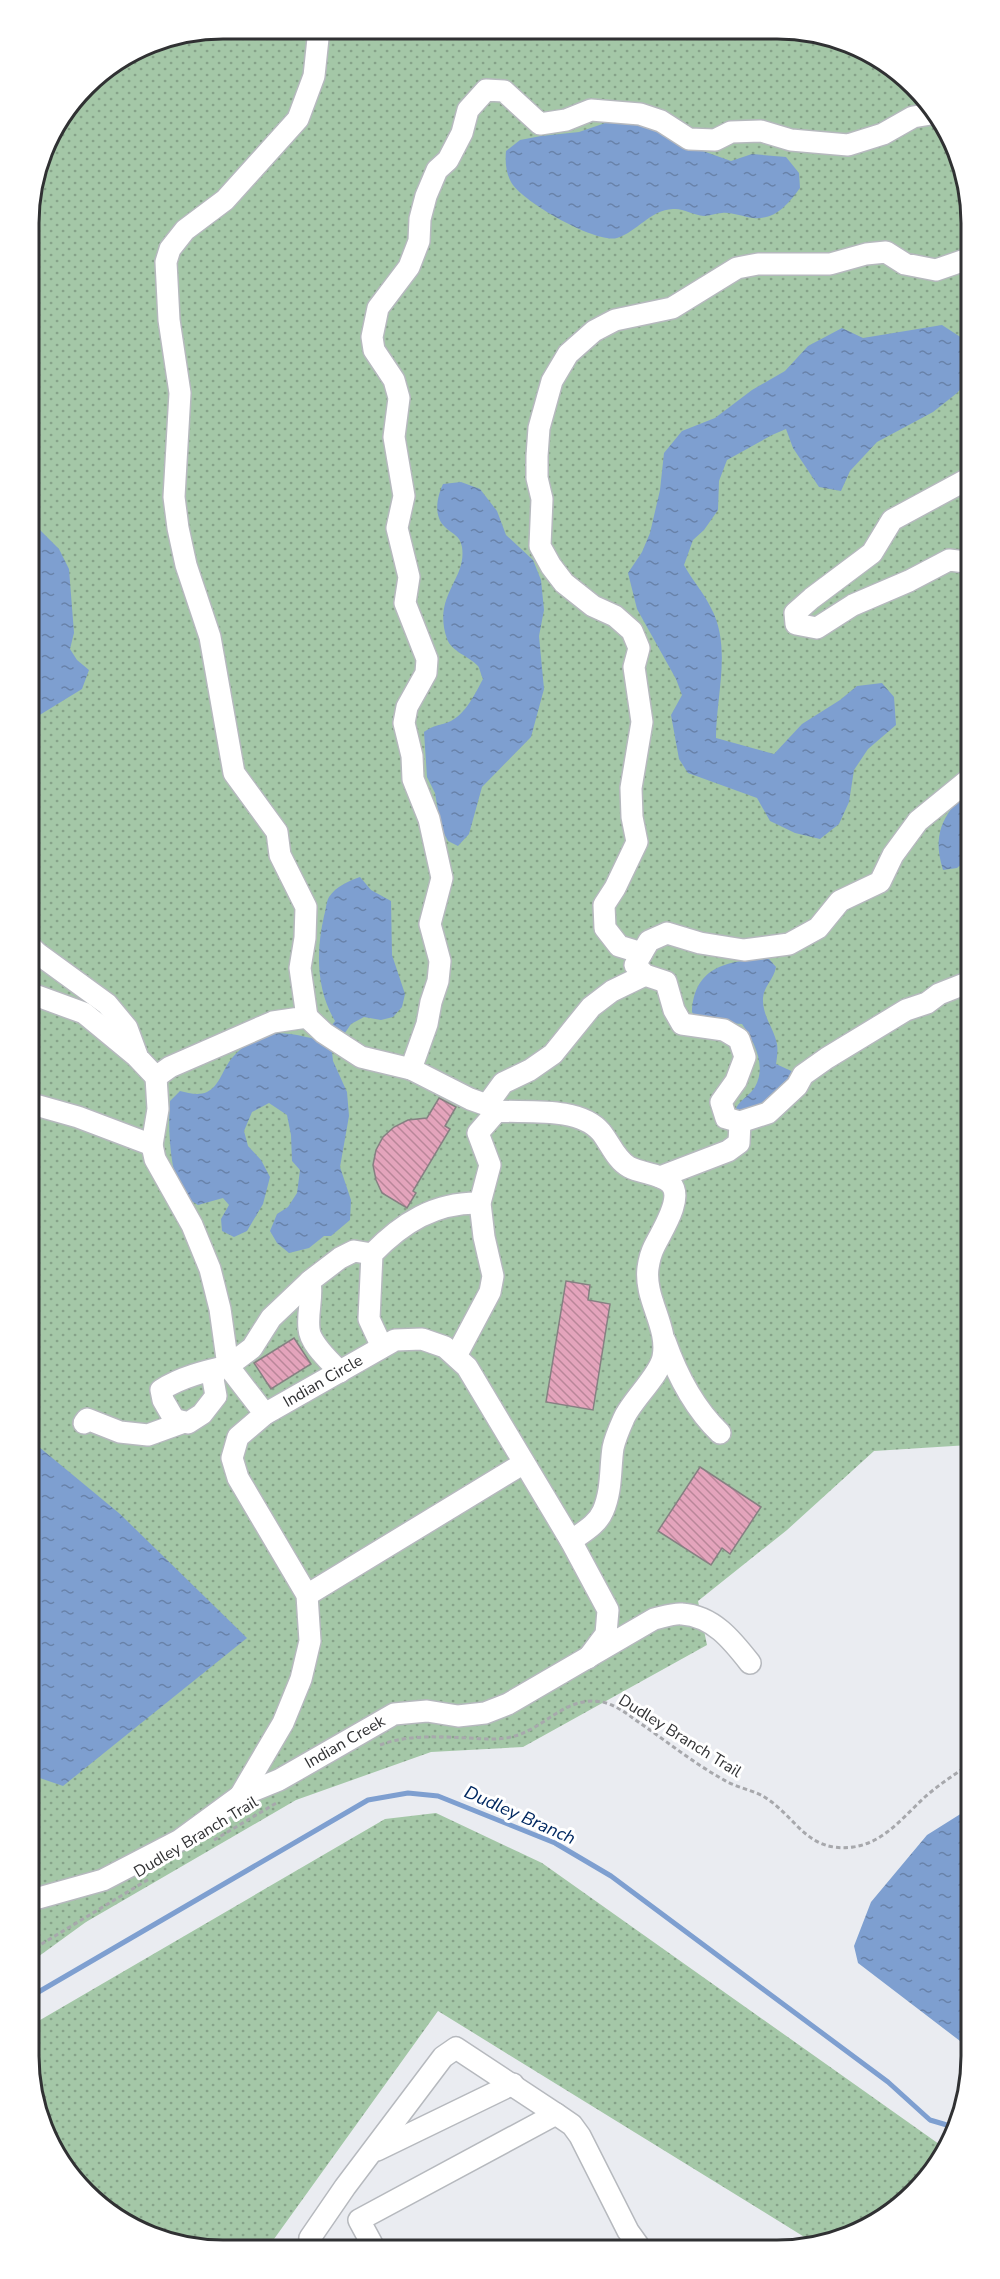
<svg xmlns="http://www.w3.org/2000/svg" width="1000" height="2279" font-family="'Nunito Sans',sans-serif">
	<style>
		.grass { fill: url(#grass-dots) }
		.water { fill: url(#water-ripples) }
		.lines { fill: none; stroke-linecap: round; stroke-linejoin: round }
		.stream { stroke: #7e9fd0; stroke-width: 5 }
		.building { fill: url(#building-back-hatch); stroke: #868082; stroke-width: 1.5 }
		.minor-casing { stroke: #b6b9be; stroke-width: 24 }
		.path { stroke: #a7a8ac; stroke-width: 3; stroke-dasharray: 4.5 3; stroke-linecap: butt }
		.minor { stroke: #fff; stroke-width: 21 }
		.labels { text-anchor: middle; dominant-baseline: central; stroke-width: 6; stroke-linejoin: round; paint-order: stroke }
		.street-label { font-size: 16px; fill: #303133; stroke: #fff }
		.water-label { font-size: 18px; font-style: italic; fill: #002861; stroke: #fff }
		.rim { fill: none; stroke: #303133; stroke-width: 3 }
	</style>
	<defs>
		<pattern id="grass-dots" width="8" height="8" patternUnits="userSpaceOnUse" patternTransform="scale(1.5)"><rect width="8" height="8" fill="#a4c7a7"/><path d="M2 2h.1M6 6h.1" fill="none" stroke="#86a289" stroke-width="1.8" stroke-linecap="round"/></pattern>
		<pattern id="water-ripples" width="26" height="14" patternUnits="userSpaceOnUse" patternTransform="scale(1.5)"><rect width="26" height="14" fill="#7e9fd0"/><path d="M2 4q2-2 4 0t4 0M15 11q2-2 4 0t4 0" fill="none" stroke="#6882a9"/></pattern>
		<pattern id="building-back-hatch" width="6" height="6" patternUnits="userSpaceOnUse" patternTransform="scale(1.5)"><rect width="6" height="6" fill="#e4a4bc"/><path d="M-1 5l2 2M0 0l6 6M5-1l2 2" fill="none" stroke="#b98699"/></pattern>
	</defs>
	<rect width="100%" height="100%" fill="#eaecf1"/>
	<g class="grass">
		<polygon points="223,29 814,32 905,77 939,115 965,173 969,1445 874,1451 787,1530 698,1601 707,1645 523,1747 431,1752 296,1800 86,1922 35,1959 29,210 48,138 95,77 149,43"/>
		<polygon points="436,1813 542,1863 946,2149 931,2175 885,2217 837,2239 806,2238 438,2011 269,2246 186,2247 95,2202 61,2164 35,2106 35,2023 385,1819"/>
	</g>
	<g class="water">
		<path d="M617,119L646,124L700,150L731,161L752,154L786,157L799,173L800,188C788,204 776,220 753,218C743,217 732,212 722,213C716,213 710,216 704,216C693,215 683,208 673,209C650,210 637,232 617,238C596,244 521,201 511,182C506,173 505,162 506,151L520,140L541,136L579,132Z"/>
		<path d="M942,325L965,340V384L957,393L933,412L877,442L850,471L841,491L819,487L793,448L786,429L772,435L727,460L719,481L718,510L704,530L693,540L684,565C692,580 704,593 711,608C732,647 716,696 716,738L774,754L802,724L840,700L857,686L882,683L894,697L896,725L868,749L854,770L849,802L839,824L820,839L795,833L770,821L757,798L688,773L679,759L671,715L682,695L676,679L637,609L628,573L642,552L650,533L660,490L664,453L682,431L715,418L752,390L785,371L808,346L842,328L863,338Z"/>
		<path d="M461,482L480,489L497,511L506,535L533,560L541,580L544,610L539,636L544,689L531,737L482,787L469,834L458,846L448,841L441,828L435,793L427,777L424,732C437,723 441,726 451,721C466,713 475,694 483,679C481,675 480,669 478,666C469,656 452,652 447,639C432,595 467,580 462,547C460,535 452,534 445,527C433,516 437,497 443,484Z"/>
		<polygon points="30,524 39,529 59,549 69,569 74,633 70,649 77,660 89,670 82,689 38,716 31,715"/>
		<path d="M967,791V859L957,868L943,870C932,835 942,816 967,791Z"/>
		<path d="M360,877L371,890L391,901L392,955L405,994L402,1007L393,1017L381,1020L364,1017L351,1024L332,1052L333,1061L347,1092L349,1116L340,1167L351,1200L350,1220L331,1236H324L309,1248L289,1253L277,1243L270,1231L277,1214L288,1207L297,1193L300,1170L292,1161L291,1135L287,1115L269,1103L252,1112L244,1131L248,1146L261,1160L270,1177L263,1204L247,1231L234,1237L222,1231L221,1219L229,1205L223,1198L198,1205C195,1203 189,1200 186,1197C169,1180 168,1124 170,1101L180,1091C189,1093 198,1096 207,1092C219,1086 222,1072 229,1062C237,1051 253,1038 266,1035C284,1030 304,1037 321,1040L335,1021C316,989 316,951 324,916C326,910 326,902 329,897C336,886 349,881 360,877Z"/>
		<path d="M769,959L776,967C774,979 764,986 763,998C762,1016 774,1028 777,1044C778,1050 777,1058 776,1064L798,1074L785,1106L740,1113L736,1108C741,1099 750,1095 755,1087C767,1066 754,1041 742,1024L698,1021L692,1012C694,965 730,960 769,959Z"/>
		<polygon points="33,1442 120,1514 247,1638 63,1786 34,1776"/>
		<polygon points="970,1808 971,2052 960,2041 858,1963 854,1946 871,1902 927,1835"/>
	</g>
	<g class="lines">
		<polyline class="stream" points="35,1994 368,1800 408,1793 438,1796 555,1843 611,1876 888,2082 930,2120 957,2128"/>
	</g>
	<g class="building">
		<polygon points="439,1098 456,1107 445,1126 450,1129 413,1191 416,1193 407,1208 382,1193 376,1180 373,1165 376,1150 383,1137 394,1127 408,1120 427,1118"/>
		<polygon points="566,1281 590,1285 588,1300 610,1304 593,1410 546,1402"/>
		<polygon points="294,1338 311,1364 271,1389 254,1363"/>
		<polygon points="700,1467 761,1507 730,1554 722,1548 711,1565 658,1531"/>
	</g>
	<g class="lines">
		<g class="minor-casing">
			<g id="minor">
				<polyline points="966,480 892,520 872,553 812,598 795,613 796,624 817,628 853,605 909,581 949,560 966,562"/>
				<polyline points="967,781 918,821 893,855 880,882 840,901 818,928 789,944 744,950 700,943 667,933 649,941 635,965 645,975 666,982 674,1010 682,1024 724,1030 739,1039 745,1057 736,1081 721,1102 726,1118 740,1122 768,1113 797,1086 803,1075 827,1058 906,1010 927,1003 939,994 967,983"/>
				<polyline points="31,947 37,953 107,1004 127,1028 138,1058 156,1077 170,1067 273,1022 307,1017 300,968 305,938 306,907 280,855 277,832 234,773 210,637 186,565 178,528 174,497 180,393 169,320 166,262 170,249 185,230 225,200 298,119 314,76 319,29"/>
				<polyline points="642,953 619,946 605,928 604,905 615,888 637,842 632,817 631,788 642,722 634,667 639,648 632,631 615,616 593,606 564,583 551,566 540,546 542,499 537,478 537,456 539,428 552,381 568,354 594,331 615,320 672,308 737,268 758,264 830,264 866,254 886,252 905,264 936,270 965,260"/>
				<polyline points="32,994 84,1013 136,1056"/>
				<polyline points="307,1017 324,1033 361,1057 411,1069"/>
				<polyline points="32,1104 78,1117 152,1145 158,1109 156,1077"/>
				<polyline points="487,1105 470,1099 411,1069 427,1024 431,1002 438,981 440,961 430,924 442,878 429,819 413,779 412,756 404,723 407,707 426,673 427,659 405,603 409,577 397,528 404,496 394,437 399,398 394,380 374,350 372,337 378,308 409,267 419,241 420,219 426,196 437,170 448,160 462,133 468,110 486,90 504,91 540,124 566,120 591,110 640,114 661,121 689,139 715,140 731,132 761,131 791,140 848,145 883,134 913,117 937,113"/>
				<polyline points="497,1111 487,1105 503,1083 530,1070 553,1054 591,1007 612,991 645,975"/>
				<path d="M152,1145L155,1159L192,1225L210,1269L220,1309L228,1366C206,1371 181,1377 161,1390L163,1400L174,1419L188,1423L202,1414L216,1396L213,1379L217,1369"/>
				<polyline points="660,1177 728,1151 739,1143 740,1122"/>
				<path d="M665,1341C677,1375 694,1408 720,1433"/>
				<path d="M382,1347L369,1319L372,1254C402,1223 435,1202 480,1203"/>
				<path d="M456,1356L490,1292L493,1276L484,1237L480,1203L490,1165L478,1133L497,1111C527,1113 579,1106 601,1132C610,1143 616,1160 629,1167C642,1174 661,1173 671,1184C684,1199 661,1232 654,1247C651,1253 649,1261 648,1268C644,1299 669,1327 663,1357C660,1375 632,1400 624,1418C620,1427 615,1438 613,1448C610,1468 612,1491 603,1511C597,1525 583,1532 571,1541"/>
				<path d="M340,1372C330,1361 310,1344 309,1329C307,1312 313,1297 310,1281L340,1258L354,1251L372,1254"/>
				<polyline points="265,1414 228,1366 252,1348 271,1318 310,1281"/>
				<polyline points="84,1423 87,1419 120,1432 148,1435 184,1422"/>
				<polyline points="307,1595 524,1463"/>
				<polyline points="240,1796 283,1723 301,1679 310,1641 307,1595 238,1478 232,1458 238,1437 265,1414 395,1340 422,1339 445,1347 467,1367 571,1541 608,1610 606,1634 588,1658"/>
				<path d="M35,1899L103,1880L180,1840L240,1796L279,1780L394,1714L427,1711L458,1716L485,1713L508,1704L654,1619C663,1617 674,1613 682,1614C713,1616 732,1640 750,1663"/>
				<polyline points="377,2150 513,2084"/>
				<polyline points="314,2246 310,2238 345,2187 443,2057 456,2048 556,2114"/>
				<polyline points="373,2246 359,2220 556,2114 572,2125 580,2136 628,2231 638,2245"/>
			</g>
		</g>
		<g class="path">
			<path d="M380,1745C409,1734 440,1737 470,1738C484,1739 498,1740 511,1737C544,1730 565,1695 602,1702C613,1704 625,1712 634,1719C664,1739 693,1763 724,1780C737,1788 754,1790 766,1798C797,1818 807,1853 853,1847C884,1843 904,1816 926,1796C940,1784 955,1774 970,1764"/>
			<polyline points="214,1840 278,1802"/>
			<polyline points="35,1948 149,1879"/>
		</g>
		<use href="#minor" class="minor"/>
	</g>
	<g class="labels">
		<g class="street-label">
			<text transform="translate(323 1381) rotate(-30)">Indian Circle</text>
			<text transform="translate(680 1736) rotate(32)">Dudley Branch Trail</text>
			<text transform="translate(345 1742) rotate(-30)">Indian Creek</text>
			<text transform="translate(196 1837) rotate(-31)">Dudley Branch Trail</text>
		</g>
		<g class="water-label">
			<text transform="translate(520 1815) rotate(24)">Dudley Branch</text>
		</g>
	</g>
	<path d="M0 0H1000V2279H0ZM223 39H777A184 184 0 0 1 961 223V2056A184 184 0 0 1 777 2240H223A184 184 0 0 1 39 2056V223A184 184 0 0 1 223 39Z" fill="#fff" fill-rule="evenodd"/>
	<path class="rim" d="M223 39H777A184 184 0 0 1 961 223V2056A184 184 0 0 1 777 2240H223A184 184 0 0 1 39 2056V223A184 184 0 0 1 223 39Z"/>
</svg>
